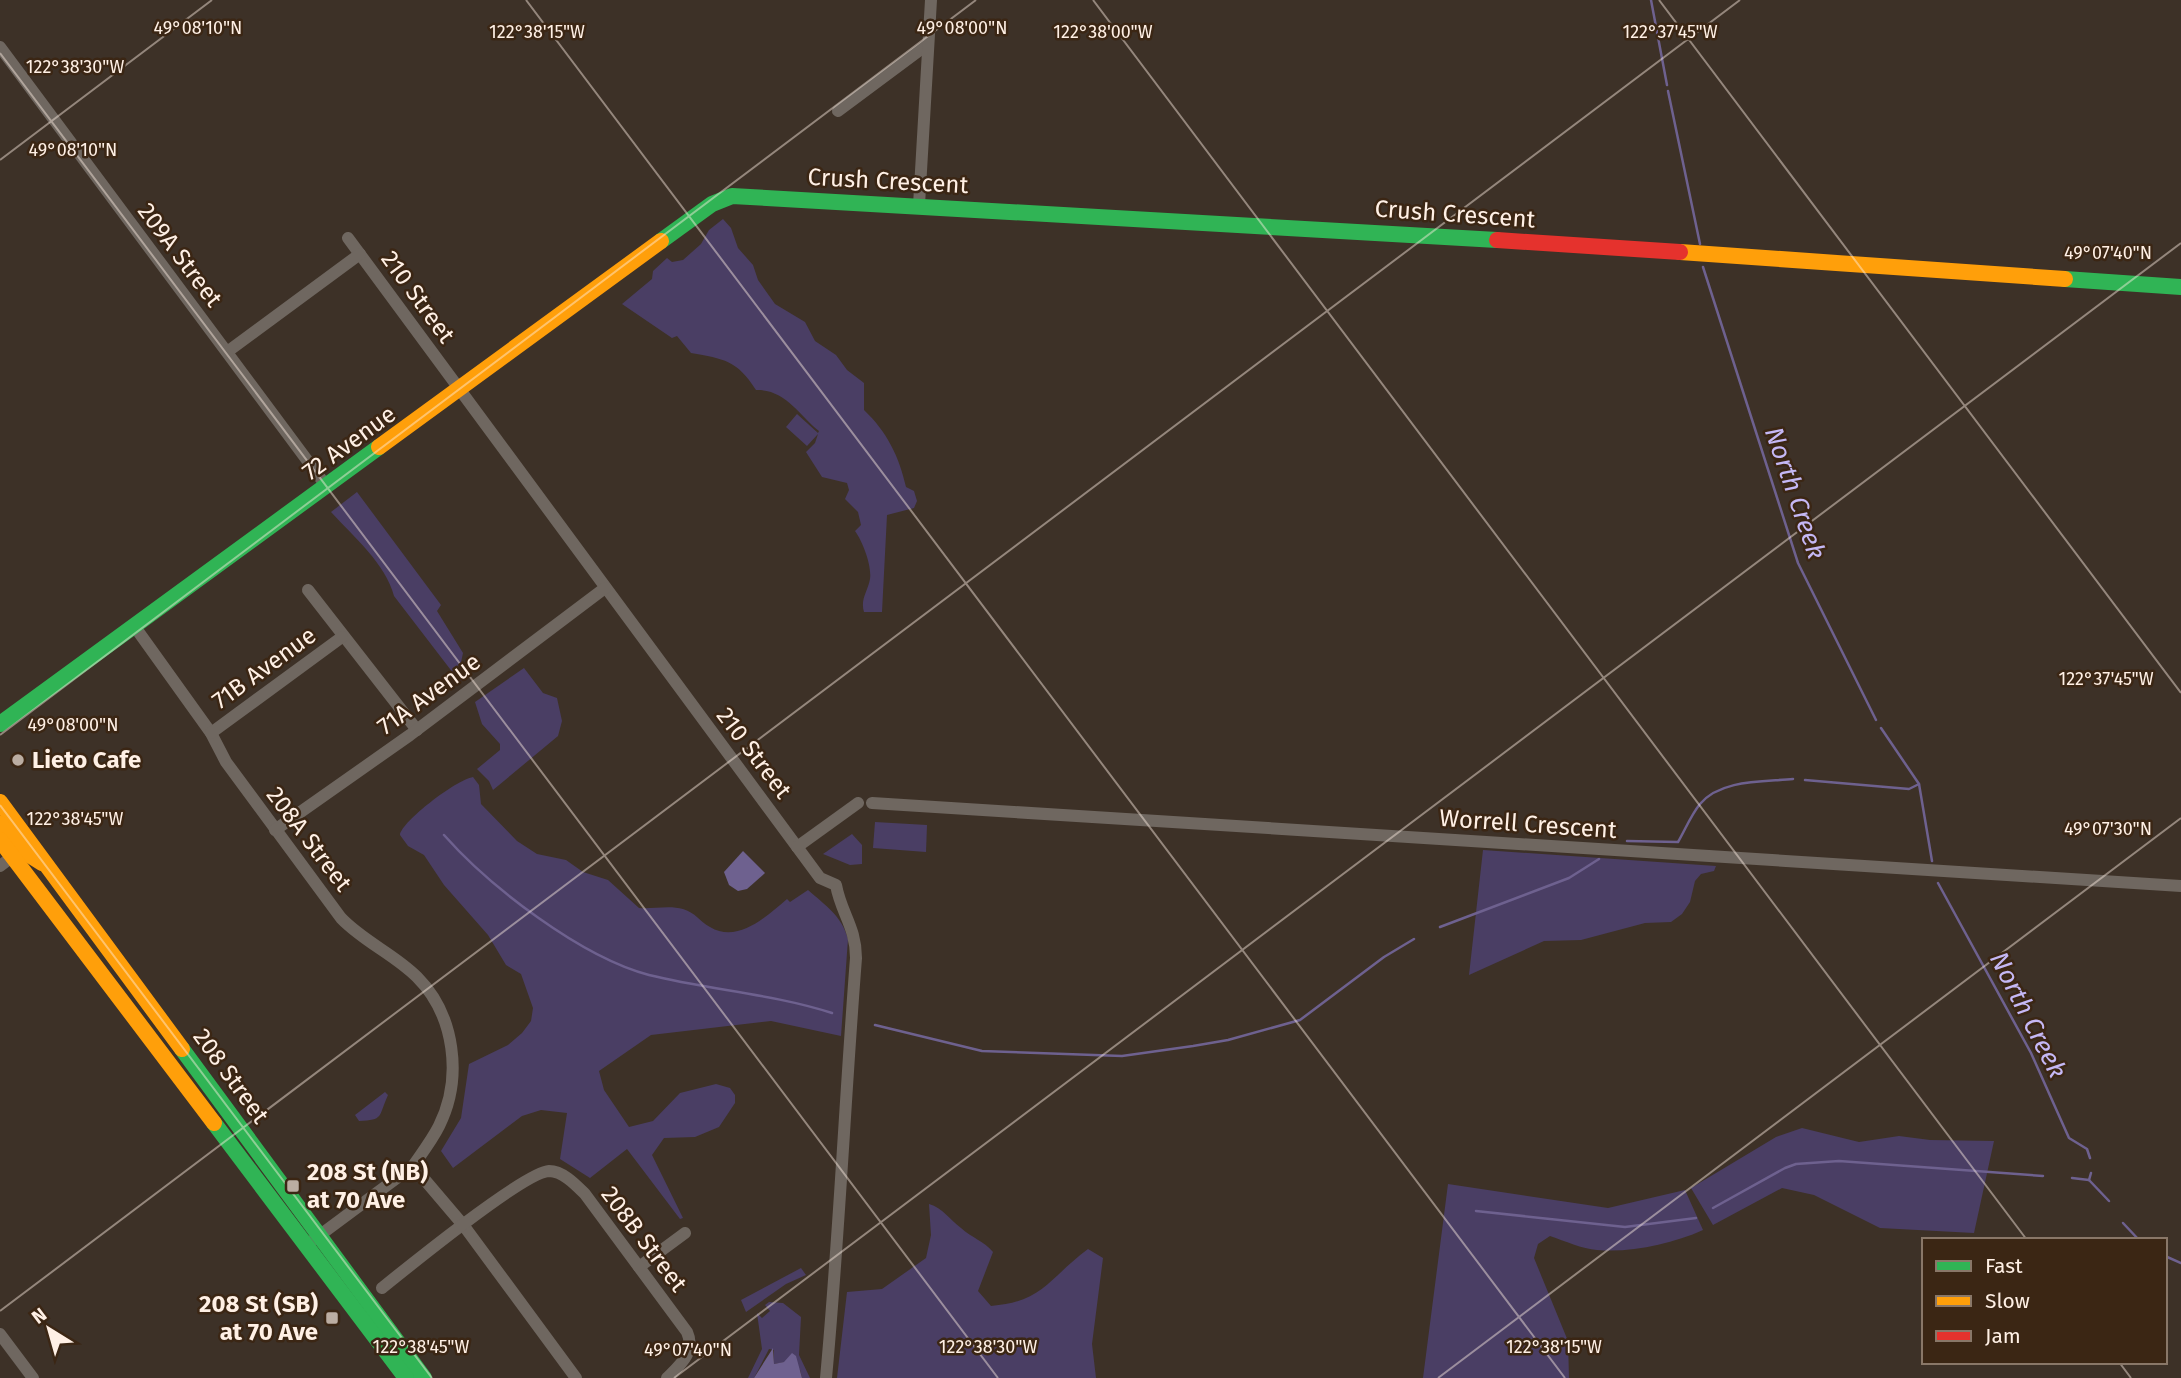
<svg xmlns="http://www.w3.org/2000/svg" width="2181" height="1378" font-family="'Fira Sans',sans-serif">
	<style>
		.green { fill: #4a3e64 }
		.water { fill: #6e618f }
		.lines { fill: none; stroke-linecap: round; stroke-linejoin: round }
		.stream { stroke: #6e618f; stroke-width: 2.5 }
		.street { stroke: #6f6760; stroke-width: 12 }
		.fast { stroke: #30b455; stroke-width: 16 }
		.slow { stroke: #ff9f0a; stroke-width: 16 }
		.jam { stroke: #e5322d; stroke-width: 16 }
		.ticks { fill: none; stroke: #fff0e5; stroke-width: 2; stroke-opacity: 0.45 }
		.poi-dot { fill: #bbada2; stroke: #3b2614; stroke-width: 2.5 }
		.labels { text-anchor: middle; dominant-baseline: central; stroke-width: 5; stroke-linejoin: round; paint-order: stroke }
		.street-label { font-size: 24px; fill: #fff0e5; stroke: #3b2614 }
		.poi-label { font-size: 24px; font-weight: bold; fill: #fff0e5; stroke: #3b2614; text-anchor: start }
		.water-label { font-size: 26px; font-style: italic; fill: #c5b8f5; stroke: #3b2614 }
		.ticks-label { font-size: 18px; text-anchor: middle; fill: #fff0e5; stroke: #3b2614; stroke-width: 5; stroke-linejoin: round; paint-order: stroke }
	</style>
	<rect width="100%" height="100%" fill="#3d3127"/>
	<g class="green">
		<path d="M723,219L731,228L738,248L753,265L758,280L775,304L805,322L815,341L836,355L847,370L864,383V410C887,432 899,456 906,487L914,491L917,501L914,508L887,515L882,612H864C860,599 868,591 870,579C872,566 863,542 855,531L861,525L858,512L845,499L849,490L847,483L822,477L806,452L815,443L818,434L807,446L786,427L797,414L818,433L819,431C799,415 785,389 756,390C737,360 724,359 691,353L677,336L672,338L622,304L652,279L653,271L667,258L672,262L683,260L701,244L709,230Z"/>
		<path d="M357,492L441,605L437,611L463,653L460,667L464,678L460,682L394,596C386,564 353,536 331,512Z"/>
		<polygon points="524,668 543,693 557,698 562,721 558,736 493,790 489,781 477,769 500,750 500,744 482,724 475,702"/>
		<path d="M473,777L479,785L481,804L517,841L537,854L566,860L583,872L608,880L639,908C653,909 670,905 683,909C696,913 699,921 710,927C738,944 767,916 787,899L790,902L808,890C825,905 842,916 848,939L841,1036L771,1021L651,1035L599,1071L604,1090L629,1127L653,1121L680,1093L716,1084L730,1088L735,1095V1103L719,1127L695,1137L664,1138L652,1155L683,1218L680,1219L627,1149L590,1178L560,1159L567,1113L541,1110L522,1116L453,1168L441,1151L461,1118L469,1064L508,1045L522,1033L531,1021L533,1008L521,974L506,965L488,935L444,885L424,855L408,846L400,835C402,821 456,780 473,777Z"/>
		<polygon points="875,822 927,825 926,852 873,848"/>
		<polygon points="852,834 862,845 862,864 850,865 823,854"/>
		<polygon points="1483,850 1716,866 1714,871 1701,874 1695,881 1690,902 1682,914 1671,922 1645,923 1581,940 1544,941 1469,975"/>
		<path d="M385,1092L388,1095C378,1117 384,1120 359,1121L355,1115Z"/>
		<polygon points="1802,1128 1859,1142 1899,1136 1930,1140 1994,1141 1974,1233 1880,1228 1814,1195 1782,1188 1713,1225 1691,1188 1776,1137"/>
		<path d="M1448,1184L1608,1208L1685,1190L1703,1230C1672,1244 1631,1253 1597,1250C1582,1249 1565,1241 1550,1236L1538,1244L1534,1258L1568,1341L1569,1378H1423Z"/>
		<path d="M929,1204C943,1208 949,1219 961,1228C972,1238 984,1241 993,1252L978,1291L991,1306C1043,1302 1049,1278 1088,1249L1103,1258L1092,1344L1096,1378H837L847,1292L882,1289L926,1258L931,1235Z"/>
		<polygon points="801,1268 806,1275 786,1284 746,1312 741,1300"/>
		<polygon points="769,1302 783,1303 801,1317 799,1355 810,1378 802,1378 800,1370 785,1362 774,1364 774,1350 769,1349 754,1378 748,1378 762,1349 757,1313 762,1318 770,1311 765,1305"/>
	</g>
	<g class="water">
		<polygon points="743,851 765,873 747,889 738,891 729,885 724,872"/>
		<polygon points="773,1348 774,1364 784,1362 792,1353 796,1356 802,1378 754,1378"/>
	</g>
	<g class="lines">
		<g class="stream">
			<polyline points="1651,0 1667,85"/>
			<polyline points="1668,91 1700,244"/>
			<polyline points="1703,267 1798,563 1876,720"/>
			<polyline points="1881,728 1919,784 1932,861"/>
			<polyline points="1805,780 1909,789 1919,784"/>
			<path d="M444,835C490,887 581,957 649,975C710,990 773,994 832,1013"/>
			<path d="M1627,841L1678,842C1685,830 1691,815 1700,804C1721,779 1764,782 1793,779"/>
			<polyline points="1938,883 2031,1053 2069,1138 2087,1149 2090,1158"/>
			<polyline points="1440,927 1569,878 1599,859"/>
			<polyline points="875,1025 982,1051 1122,1056 1193,1046 1228,1040 1300,1020 1384,957 1414,939"/>
			<polyline points="2072,1178 2089,1180"/>
			<polyline points="2089,1180 2109,1201"/>
			<polyline points="2089,1180 2091,1173"/>
			<polyline points="1713,1208 1785,1168 1796,1164 1839,1161 2043,1176"/>
			<polyline points="1476,1211 1625,1227 1696,1218"/>
			<polyline points="2123,1223 2139,1240"/>
			<polyline points="2165,1256 2181,1263"/>
		</g>
		<g class="street">
			<polyline points="0,47 327,487"/>
			<polyline points="838,111 928,44"/>
			<polyline points="919,205 931,0"/>
			<path d="M348,238L820,878L836,885C841,913 856,927 856,958C845,1098 839,1238 826,1378"/>
			<polyline points="227,352 360,254"/>
			<polyline points="308,590 417,730"/>
			<path d="M135,627L211,733L226,762L341,918C364,942 394,954 417,977C455,1015 463,1078 439,1126C432,1140 422,1153 413,1166L312,1241"/>
			<polyline points="211,733 342,637"/>
			<polyline points="872,803 2181,886"/>
			<polyline points="275,830 410,735 605,588"/>
			<polyline points="797,847 858,803"/>
			<polyline points="0,866 13,856"/>
			<polyline points="413,1166 464,1226 576,1378"/>
			<polyline points="639,1267 685,1233"/>
			<path d="M382,1288C408,1267 525,1172 549,1171C563,1171 576,1185 585,1194L687,1332C696,1352 680,1365 667,1378"/>
			<polyline points="0,1334 33,1378"/>
		</g>
		<g class="fast">
			<polyline points="661,241 712,204 732,196 1497,240"/>
			<polyline points="2065,279 2181,287"/>
			<polyline points="0,724 379,447"/>
			<polyline points="182,1049 424,1378"/>
			<polyline points="214,1123 406,1378"/>
		</g>
		<g class="slow">
			<polyline points="1680,252 2065,279"/>
			<polyline points="379,447 661,241"/>
			<polyline points="0,802 182,1049"/>
			<polyline points="0,824 23,851 42,863"/>
			<polyline points="0,840 214,1123"/>
		</g>
		<polyline class="jam" points="1497,240 1680,252"/>
	</g>
	<path class="ticks" d="M526,0L1565,1378M1093,0L2027,1240M1659,0L2181,693M0,53L998,1378M0,160L212,0M0,735L976,0M0,805L432,1378M0,1311L1740,0M2119,1362L2131,1378M674,1378L2181,243M1438,1378L2181,818"/>
	<g class="poi-dot">
		<circle cx="18" cy="760" r="7"/>
		<rect x="286" y="1179" width="14" height="14" rx="3.5"/>
		<rect x="325" y="1311" width="14" height="14" rx="3.5"/>
	</g>
	<g class="labels">
		<g class="street-label">
			<text transform="translate(888 181) rotate(3)">Crush Crescent</text>
			<text transform="translate(1455 214) rotate(4)">Crush Crescent</text>
			<text transform="translate(180 255) rotate(53)">209A Street</text>
			<text transform="translate(418 297) rotate(54)">210 Street</text>
			<text transform="translate(349 443) rotate(-36)">72 Avenue</text>
			<text transform="translate(264 668) rotate(-36)">71B Avenue</text>
			<text transform="translate(429 694) rotate(-36)">71A Avenue</text>
			<text transform="translate(754 753) rotate(53)">210 Street</text>
			<text transform="translate(1528 824) rotate(4)">Worrell Crescent</text>
			<text transform="translate(309 839) rotate(53)">208A Street</text>
			<text transform="translate(231 1076) rotate(54)">208 Street</text>
			<text transform="translate(644 1239) rotate(53)">208B Street</text>
		</g>
		<g class="poi-label">
			<text x="32" y="760">Lieto Cafe</text>
			<text x="307" y="1172">208 St (NB)<tspan x="307" dy="28">at 70 Ave</tspan></text>
			<text x="318" y="1304" text-anchor="end">208 St (SB)<tspan x="318" dy="28">at 70 Ave</tspan></text>
		</g>
		<g class="water-label">
			<text transform="translate(1795 493) rotate(71)">North Creek</text>
			<text transform="translate(2028 1015) rotate(63)">North Creek</text>
		</g>
	</g>
	<g class="ticks-label">
		<text x="198" y="34">49°08'10"N</text>
		<text x="962" y="34">49°08'00"N</text>
		<text x="537" y="38">122°38'15"W</text>
		<text x="1103" y="38">122°38'00"W</text>
		<text x="1670" y="38">122°37'45"W</text>
		<text x="75" y="73">122°38'30"W</text>
		<text x="73" y="156">49°08'10"N</text>
		<text x="2108" y="259">49°07'40"N</text>
		<text x="2106" y="685">122°37'45"W</text>
		<text x="73" y="731">49°08'00"N</text>
		<text x="75" y="825">122°38'45"W</text>
		<text x="2108" y="835">49°07'30"N</text>
		<text x="421" y="1353">122°38'45"W</text>
		<text x="988" y="1353">122°38'30"W</text>
		<text x="1554" y="1353">122°38'15"W</text>
		<text x="688" y="1356">49°07'40"N</text>
	</g>
	<rect x="1922" y="1238" width="245" height="126" fill="#3b2614" stroke="#897768" stroke-width="2"/>
	<rect x="1936" y="1261" width="35" height="10" fill="#30b455" stroke="#897768" stroke-width="2"/>
	<text x="1985" y="1273" font-size="21" fill="#fff0e5">Fast</text>
	<rect x="1936" y="1296" width="35" height="10" fill="#ff9f0a" stroke="#897768" stroke-width="2"/>
	<text x="1985" y="1308" font-size="21" fill="#fff0e5">Slow</text>
	<rect x="1936" y="1331" width="35" height="10" fill="#e5322d" stroke="#897768" stroke-width="2"/>
	<text x="1985" y="1343" font-size="21" fill="#fff0e5">Jam</text>
	<g transform="translate(49 1329) rotate(323)" stroke="#3b2614" stroke-width="5" paint-order="stroke">
	<path d="M0-5L12 26L0 18L-12 26Z" fill="#fff0e5"/>
	<text y="-10" font-size="19" font-weight="bold" text-anchor="middle" fill="#fff0e5">N</text>
	</g>
</svg>
